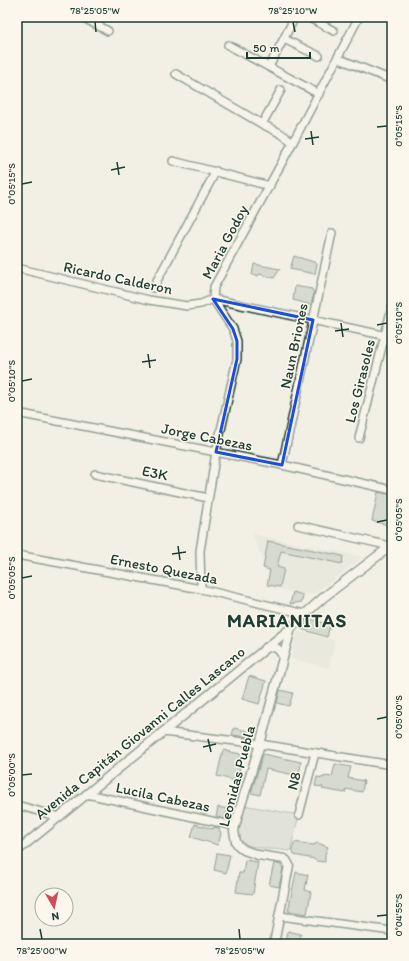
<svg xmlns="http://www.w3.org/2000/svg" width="409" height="961" viewBox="0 0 409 961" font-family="Itim,sans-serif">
	<rect width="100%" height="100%" fill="#f2f0e5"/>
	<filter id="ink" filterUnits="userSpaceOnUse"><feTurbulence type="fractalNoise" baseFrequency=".025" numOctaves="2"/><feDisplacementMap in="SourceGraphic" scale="8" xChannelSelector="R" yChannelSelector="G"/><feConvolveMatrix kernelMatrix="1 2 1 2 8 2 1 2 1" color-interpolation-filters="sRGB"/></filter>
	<g filter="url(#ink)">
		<g fill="#e0e1d6">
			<polygon points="252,534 363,557 313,595 275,589"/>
			<polygon points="297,631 335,640 329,668 291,659"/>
		</g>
		<path fill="#cfd2c8" stroke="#77887e" d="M 243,805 L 299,815 L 290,851 C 283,850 275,849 268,849 C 257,847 235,846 237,830 C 237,822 241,813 243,805 Z"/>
		<g fill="#b7beb3" stroke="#1f3d34">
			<polygon points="294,256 314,262 317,264 315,274 290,269"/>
			<polygon points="254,264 280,269 274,278 259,274 258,276 252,275"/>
			<polygon points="295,286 312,289 314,294 311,305 293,300"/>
			<polygon points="378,492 392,495 392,526 372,521"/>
			<polygon points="268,541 343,556 342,564 281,551 277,567 284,569 280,587 267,585 270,570 263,568"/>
			<polygon points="293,592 303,595 302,602 290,604"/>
			<polygon points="310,619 330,625 327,637 301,629"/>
			<polygon points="249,676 266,681 259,704 242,699"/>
			<polygon points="280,690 293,693 289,706 277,703"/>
			<polygon points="234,728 248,731 247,737 232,735"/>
			<polygon points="223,750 240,754 242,758 237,781 217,776"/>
			<polygon points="263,754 301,762 299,776 266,769 260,795 251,793"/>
			<polygon points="335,764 351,767 348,778 364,781 362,792 346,789 345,793 322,789 323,787 315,786 317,777 324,778 324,776 332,777"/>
			<polygon points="218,807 228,809 225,819 216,817"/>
			<polygon points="195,824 213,829 214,827 219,828 221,834 218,845 191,837"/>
			<polygon points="295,842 313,845 318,843 328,847 325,854 325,862 316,861 314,859 294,855 292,849"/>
			<polygon points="217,853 230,855 226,873 214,870"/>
			<polygon points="245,860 258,862 253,894 236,892 239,873 243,873"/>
			<polygon points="274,863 281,865 283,868 279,887 269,885"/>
			<polygon points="296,872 308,875 305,890 311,892 307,914 288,911"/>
			<polygon points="288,931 301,934 299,944 286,944"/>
		</g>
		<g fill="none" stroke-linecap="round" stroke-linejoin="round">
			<g stroke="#1f3d34" stroke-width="10">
				<g id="minor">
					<polyline points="82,17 108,31"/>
					<polyline points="308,17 334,31"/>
					<polyline points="284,39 319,56"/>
					<polyline points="228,45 319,94"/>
					<polyline points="337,58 392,80"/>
					<polyline points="269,67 295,17"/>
					<polyline points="176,74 262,124 280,133 293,142"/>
					<polyline points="262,124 281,90"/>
					<polyline points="173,161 270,186"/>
					<polyline points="17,268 149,300 187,306 201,304 213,299"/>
					<polyline points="153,288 216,171"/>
					<polyline points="213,299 392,337"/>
					<polyline points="17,413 282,465 392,490"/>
					<polyline points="359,438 392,307"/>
					<polyline points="282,465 332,233"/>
					<polyline points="95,474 208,498"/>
					<polyline points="298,525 390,546"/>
					<polyline points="17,555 201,589 305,614"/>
					<polyline points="201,589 200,551 216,452 237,359 237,341 233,329 213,299 214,287 293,142 359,17"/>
					<polyline points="163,732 260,744 392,765"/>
					<polyline points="87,794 235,826"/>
					<polyline points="17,805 59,817"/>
					<polyline points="299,815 315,753"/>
					<polyline points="280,916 392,931"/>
				</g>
			</g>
			<g stroke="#1f3d34" stroke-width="11">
				<g id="tertiary">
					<path d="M 266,648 C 275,645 280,649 283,657"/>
					<polyline points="17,851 291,628 305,614 324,597 392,545"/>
					<polyline points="274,944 289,865 286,860 284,859 258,855 244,850 238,845 236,842 234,831 235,826 241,805 260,744 291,628"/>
				</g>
			</g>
			<use href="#minor" stroke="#fbf7ec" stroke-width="7"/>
			<use href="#tertiary" stroke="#fbf7ec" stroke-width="8"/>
		</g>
	</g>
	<path d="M0 0H409V961H0ZM 213,299 L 313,320 L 282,465 L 216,452 L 237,359 L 237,341 L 233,329 Z" fill="#f2f0e5" fill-opacity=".55" fill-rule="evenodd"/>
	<path fill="none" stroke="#1d4ed8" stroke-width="3" stroke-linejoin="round" d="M 213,299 L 313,320 L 282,465 L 216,452 L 237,359 L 237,341 L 233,329 Z"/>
	<path fill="none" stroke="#1f3d34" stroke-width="1.5" d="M 95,22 L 96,32M 293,22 L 295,32M 377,127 L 387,126M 311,131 L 313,145M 305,139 L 319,137M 117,162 L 119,175M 111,170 L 125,167M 22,184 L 32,182M 341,323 L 343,337M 377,325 L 387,323M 335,331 L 349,329M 148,354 L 150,368M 142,362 L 156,360M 22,381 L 32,379M 377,522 L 387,520M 178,546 L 180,560M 172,554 L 186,552M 22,578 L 32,576M 377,719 L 387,717M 208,739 L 211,752M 203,747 L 216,744M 22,775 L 32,774M 377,916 L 387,915M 40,929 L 42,939M 239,929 L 240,939"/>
	<g text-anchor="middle" stroke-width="3" stroke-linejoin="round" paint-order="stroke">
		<g font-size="15" fill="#1f3d34" stroke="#fbf7ec">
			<text transform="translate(225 242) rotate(-62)" y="5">Maria Godoy</text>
			<text transform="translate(118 278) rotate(12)" y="5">Ricardo Calderon</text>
			<text transform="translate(294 346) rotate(-78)" y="5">Naun Briones</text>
			<text transform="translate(360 381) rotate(-76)" y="5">Los Girasoles</text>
			<text transform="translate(207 437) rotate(11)" y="5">Jorge Cabezas</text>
			<text transform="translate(155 473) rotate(12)" y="5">E3K</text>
			<text transform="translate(164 569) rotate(11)" y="5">Ernesto Quezada</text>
			<text transform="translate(140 733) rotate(-39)" y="5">Avenida Capitán Giovanni Calles Lascano</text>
			<text transform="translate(237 776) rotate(-75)" y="5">Leonidas Puebla</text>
			<text transform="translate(294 781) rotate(-76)" y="5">N8</text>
			<text transform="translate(163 797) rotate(12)" y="5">Lucila Cabezas</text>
		</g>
		<g font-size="19" font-weight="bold" letter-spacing="1" fill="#1f3d34" stroke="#fbf7ec">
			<text x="287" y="627">MARIANITAS</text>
		</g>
	</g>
	<rect width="409" height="961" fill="none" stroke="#fbf7ec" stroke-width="44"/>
	<g transform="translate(54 907) rotate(171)"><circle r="19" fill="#fbf7ec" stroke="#a3ada2"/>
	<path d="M0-3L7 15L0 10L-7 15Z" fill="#d1495b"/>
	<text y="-6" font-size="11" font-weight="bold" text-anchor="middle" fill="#1f3d34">N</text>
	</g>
	<path d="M247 52v6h63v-6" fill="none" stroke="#1f3d34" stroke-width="2"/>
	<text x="253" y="52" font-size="12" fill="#1f3d34" stroke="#fbf7ec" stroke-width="3" paint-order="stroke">50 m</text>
	<rect x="22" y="22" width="365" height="917" fill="none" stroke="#1f3d34" stroke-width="1.5"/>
	<g font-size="10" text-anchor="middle" fill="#1f3d34">
		<text x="95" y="14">78°25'05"W</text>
		<text x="293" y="14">78°25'10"W</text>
		<text transform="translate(398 126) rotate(-90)" y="4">0°05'15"S</text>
		<text transform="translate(11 184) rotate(-90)" y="4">0°05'15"S</text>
		<text transform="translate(398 323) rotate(-90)" y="4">0°05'10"S</text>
		<text transform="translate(11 381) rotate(-90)" y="4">0°05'10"S</text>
		<text transform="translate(398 520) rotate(-90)" y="4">0°05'05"S</text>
		<text transform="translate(11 578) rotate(-90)" y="4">0°05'05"S</text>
		<text transform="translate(398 717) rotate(-90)" y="4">0°05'00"S</text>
		<text transform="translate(11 775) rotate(-90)" y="4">0°05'00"S</text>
		<text transform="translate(398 915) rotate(-90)" y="4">0°04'55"S</text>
		<text x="42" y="954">78°25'00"W</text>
		<text x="240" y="954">78°25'05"W</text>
	</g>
</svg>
